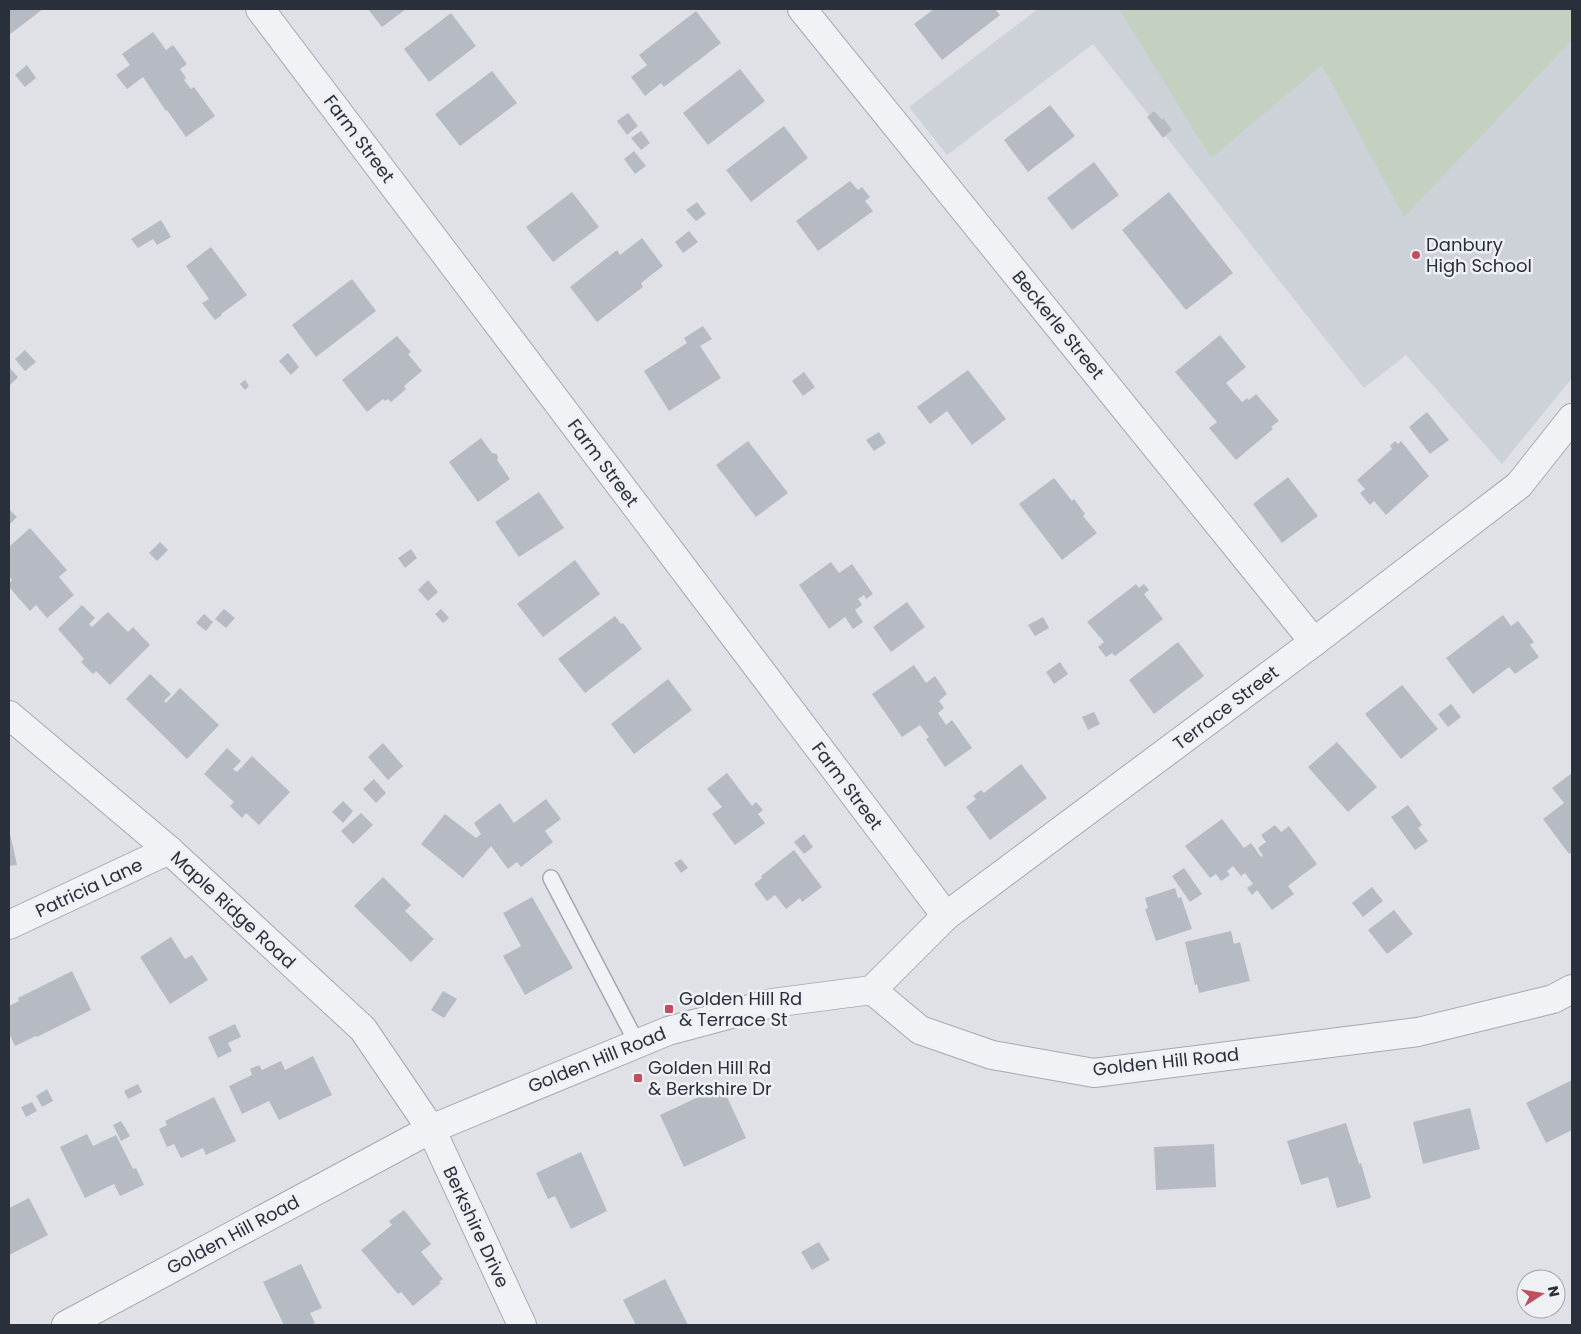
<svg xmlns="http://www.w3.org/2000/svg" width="1581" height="1334" viewBox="0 0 1581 1334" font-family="Poppins,sans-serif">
	<rect width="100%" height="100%" fill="#dfe1e7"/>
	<polygon fill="#cdd1d8" points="1038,9 1572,9 1572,378 1502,464 1406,355 1364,388 1093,44 947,155 909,107"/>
	<polygon fill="#c4d0c0" points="1119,9 1572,9 1572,40 1404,217 1322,65 1211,158"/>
	<g fill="#b6bbc3">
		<polygon points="9,9 43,9 9,35"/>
		<polygon points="368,9 406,9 382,27"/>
		<polygon points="934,9 995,9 1000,15 942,60 914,24"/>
		<polygon points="696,11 721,43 664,87 661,83 645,96 631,77 647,65 639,55"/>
		<polygon points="451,13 476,46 429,82 404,49"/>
		<polygon points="153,32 166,50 173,45 187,64 180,69 186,78 184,80 191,89 194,87 215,116 186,137 167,110 166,111 143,77 127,89 116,75 130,65 122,54"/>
		<polygon points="27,65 36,78 25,87 15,75"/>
		<polygon points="740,69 765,101 708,145 683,113"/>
		<polygon points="492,71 517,103 460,146 435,114"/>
		<polygon points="1050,105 1075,136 1028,172 1004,140"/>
		<polygon points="1154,111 1162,120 1163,118 1172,130 1163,138 1147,117"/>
		<polygon points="628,113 638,126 627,135 617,121"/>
		<polygon points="784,126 808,158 751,202 726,170"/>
		<polygon points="641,131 650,143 641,150 631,138"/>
		<polygon points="634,151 646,166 635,174 624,159"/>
		<polygon points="1094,162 1119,195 1072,230 1047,198"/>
		<polygon points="850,181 858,190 862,187 870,197 865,201 873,211 818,251 796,221"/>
		<polygon points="572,192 599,227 553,262 526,227"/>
		<polygon points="1169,192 1233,273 1186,310 1122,230"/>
		<polygon points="697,202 706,214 696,221 686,210"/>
		<polygon points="161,220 171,237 157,245 153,239 138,248 131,239"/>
		<polygon points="689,231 698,242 683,253 675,242"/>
		<polygon points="642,238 663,266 641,283 643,287 597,322 570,287 617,250 620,255"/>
		<polygon points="211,247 247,295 221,314 222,315 215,320 202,303 209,299 186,266"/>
		<polygon points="352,279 376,311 316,357 292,325"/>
		<polygon points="703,326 712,339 700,346 721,378 669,411 644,371 687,343 684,338"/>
		<polygon points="1220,335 1246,367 1226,383 1242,402 1247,398 1249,400 1256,394 1279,421 1271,427 1273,429 1236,460 1209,428 1217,422 1175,372"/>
		<polygon points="397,336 411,352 408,354 422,371 404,386 406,389 391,402 388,399 385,401 383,399 367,412 342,380"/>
		<polygon points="25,350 36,362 25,371 15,359"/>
		<polygon points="288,353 299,367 291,375 279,361"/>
		<polygon points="10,368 18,377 9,386 9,370"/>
		<polygon points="968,370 1006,419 972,445 947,411 930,424 917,407"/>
		<polygon points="804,372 815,387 803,396 792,381"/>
		<polygon points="245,380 249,386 245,390 240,384"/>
		<polygon points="1427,412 1449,440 1430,454 1409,427"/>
		<polygon points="879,432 886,443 874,451 866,440"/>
		<polygon points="481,438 492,453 497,454 498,458 497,460 510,479 478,502 449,462"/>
		<polygon points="748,441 788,493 756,517 716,465"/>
		<polygon points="1395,441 1398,444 1401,441 1429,476 1386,515 1374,501 1370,505 1360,493 1365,489 1357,480 1392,449 1390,446"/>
		<polygon points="1288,477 1318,516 1282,543 1253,504"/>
		<polygon points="1054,478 1072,501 1074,499 1085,514 1083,516 1097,533 1062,560 1019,504"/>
		<polygon points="539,492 564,528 519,557 495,522"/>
		<polygon points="9,509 17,517 9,525"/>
		<polygon points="30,528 67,570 59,577 74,595 47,618 36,605 30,611 9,587 9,583 12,580 9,576 9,547"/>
		<polygon points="160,542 168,550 157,561 149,553"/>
		<polygon points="411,549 417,558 405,568 398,558"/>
		<polygon points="575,560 600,594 543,637 517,604"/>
		<polygon points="831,562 839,573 852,564 873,594 866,599 864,595 858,599 862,605 855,610 863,622 853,629 845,617 829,629 799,585"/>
		<polygon points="428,580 438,592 428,601 418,590"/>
		<polygon points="1136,584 1139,588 1144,584 1149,590 1144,594 1163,619 1115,656 1112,653 1106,657 1098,647 1104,642 1087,622"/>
		<polygon points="907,602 925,627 891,652 873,627"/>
		<polygon points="82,605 95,618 89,624 92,627 108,612 128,632 133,627 150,645 110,685 96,671 93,674 81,662 84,659 58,629"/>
		<polygon points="224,609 235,618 226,628 215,619"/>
		<polygon points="441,609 449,618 443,623 435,614"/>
		<polygon points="204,614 213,622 206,631 196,623"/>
		<polygon points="1503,615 1511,626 1518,621 1534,642 1530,645 1539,657 1515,674 1509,667 1473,694 1446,658"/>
		<polygon points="615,616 621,624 623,623 642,649 585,693 558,659"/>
		<polygon points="1043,617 1049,628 1035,636 1028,625"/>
		<polygon points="1178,642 1204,676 1154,714 1129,680"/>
		<polygon points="1060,662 1068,674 1054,684 1046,672"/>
		<polygon points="914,665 926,683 935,676 947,694 939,701 944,708 938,713 946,725 952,720 972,748 945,767 926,739 929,737 920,725 902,737 872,694"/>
		<polygon points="150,674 171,694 164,701 166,703 180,688 219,725 187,759 126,699"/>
		<polygon points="668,679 692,710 634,754 611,724"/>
		<polygon points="1402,685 1438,729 1401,759 1365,714"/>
		<polygon points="1451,704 1461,717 1448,727 1438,714"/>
		<polygon points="1094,712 1100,724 1088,730 1082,717"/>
		<polygon points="1337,742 1377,787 1348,812 1308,767"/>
		<polygon points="383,743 403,766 388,780 368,757"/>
		<polygon points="227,748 241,761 233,769 237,772 252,756 290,792 259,825 246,813 242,818 230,806 234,802 204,774"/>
		<polygon points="1021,764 1047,798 990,840 966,807 976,799 973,796 981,790 984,793"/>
		<polygon points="727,773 752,806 756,802 763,810 758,814 765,823 735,845 712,814 722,807 707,789"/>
		<polygon points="1572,773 1572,852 1569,854 1543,819 1564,803 1552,788"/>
		<polygon points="374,779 386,793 376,803 363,789"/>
		<polygon points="546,799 561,819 545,831 553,842 521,867 517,862 508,869 491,846 463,878 421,844 445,814 476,838 481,834 474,823 500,803 514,823"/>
		<polygon points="343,801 353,811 343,823 332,812"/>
		<polygon points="1408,805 1422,825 1418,828 1428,841 1415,850 1391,817"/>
		<polygon points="361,813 373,825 353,844 341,831"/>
		<polygon points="1222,819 1244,848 1251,843 1261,857 1263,856 1258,848 1266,842 1261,835 1275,825 1281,832 1289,826 1317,864 1288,886 1294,894 1272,910 1257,890 1252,895 1247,888 1253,884 1245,873 1241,876 1233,866 1227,871 1230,875 1221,881 1216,874 1210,878 1185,846"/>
		<polygon points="9,829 17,865 9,866"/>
		<polygon points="804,834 813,847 804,854 794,842"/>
		<polygon points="794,850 822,887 802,902 800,898 786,909 775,895 767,901 754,884 762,878 761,876"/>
		<polygon points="681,859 688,868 681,873 674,863"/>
		<polygon points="1184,868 1202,894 1190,902 1172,876"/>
		<polygon points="383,877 411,905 405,911 434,939 411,962 354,906"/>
		<polygon points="1372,887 1383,901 1363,917 1352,903"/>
		<polygon points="1175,888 1178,898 1181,897 1192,929 1156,941 1145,909 1148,908 1145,898"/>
		<polygon points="532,897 573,968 525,995 503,956 521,946 503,913"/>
		<polygon points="1394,910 1413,934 1387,954 1368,930"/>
		<polygon points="1231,931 1234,944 1240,942 1250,981 1199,993 1197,984 1195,985 1185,942"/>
		<polygon points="171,937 185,959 192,955 208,980 170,1004 140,957"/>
		<polygon points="72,971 91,1010 37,1037 36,1036 15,1046 9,1033 9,1006 19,1001 18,998"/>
		<polygon points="443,991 457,999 444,1018 431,1010"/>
		<polygon points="235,1024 241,1037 228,1043 232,1051 218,1058 208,1037"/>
		<polygon points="313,1056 332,1095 279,1120 269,1101 242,1114 229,1086 252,1075 250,1069 259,1065 262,1070 281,1061 285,1070"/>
		<polygon points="1572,1080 1572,1130 1546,1143 1526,1103"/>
		<polygon points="138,1084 142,1092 128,1099 124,1091"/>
		<polygon points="722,1086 746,1138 684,1167 660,1115"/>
		<polygon points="47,1089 53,1101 42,1107 36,1096"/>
		<polygon points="214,1097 236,1141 206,1155 203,1148 181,1158 174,1144 167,1147 159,1129 167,1125 165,1121"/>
		<polygon points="32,1102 37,1111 26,1117 21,1107"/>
		<polygon points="1470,1108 1480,1149 1423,1164 1413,1122"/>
		<polygon points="121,1121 130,1136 121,1141 113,1125"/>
		<polygon points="1346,1123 1359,1164 1361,1163 1371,1198 1337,1208 1328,1177 1301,1185 1287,1141"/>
		<polygon points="87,1134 93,1146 116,1135 133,1169 136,1168 144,1185 120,1196 114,1184 85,1198 60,1147"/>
		<polygon points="1214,1144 1216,1187 1156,1190 1154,1147"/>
		<polygon points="581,1152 607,1211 571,1229 555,1196 548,1199 536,1173"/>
		<polygon points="29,1198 48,1235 9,1255 9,1208"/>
		<polygon points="404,1210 431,1244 421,1252 443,1279 439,1282 441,1283 413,1306 401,1292 398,1294 361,1250 392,1225 389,1221"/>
		<polygon points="819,1242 830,1260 812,1270 801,1252"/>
		<polygon points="301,1264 322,1308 310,1313 315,1323 310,1325 284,1325 263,1282"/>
		<polygon points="665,1279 688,1325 636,1325 623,1300"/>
	</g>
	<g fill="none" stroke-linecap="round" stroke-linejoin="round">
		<g stroke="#a5a8b0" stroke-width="18">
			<polyline id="service" points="551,878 637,1043"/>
		</g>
		<g stroke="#a5a8b0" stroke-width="30">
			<g id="minor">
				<polyline points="260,9 946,916"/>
				<polyline points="802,9 1314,642"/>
				<polyline points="9,715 169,850 363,1029 431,1129 522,1325"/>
				<polyline points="9,925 169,850"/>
				<polyline points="872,990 946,916 1314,642 1519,485 1572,418"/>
			</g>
		</g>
		<g stroke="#a5a8b0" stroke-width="30">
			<polyline id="tertiary" points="66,1325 431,1129 668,1031 772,1003 872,990 920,1030 992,1055 1094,1073 1418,1032 1553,999 1572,989"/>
		</g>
		<use href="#service" stroke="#f1f2f5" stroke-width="15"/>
		<use href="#minor" stroke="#f1f2f5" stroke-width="28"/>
		<use href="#tertiary" stroke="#f1f2f5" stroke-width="28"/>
	</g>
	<g fill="#c14e5d" stroke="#eef0f4" stroke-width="2">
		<circle cx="1416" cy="255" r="5"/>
		<rect x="664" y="1004" width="10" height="10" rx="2.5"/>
		<rect x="633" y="1073" width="10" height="10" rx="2.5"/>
	</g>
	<g text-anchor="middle" stroke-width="5" stroke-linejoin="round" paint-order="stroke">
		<g font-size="18" fill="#29303c" stroke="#eef0f4">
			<text transform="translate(359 139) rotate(53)" y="6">Farm Street</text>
			<text transform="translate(1058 325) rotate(51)" y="6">Beckerle Street</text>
			<text transform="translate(603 463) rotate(53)" y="6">Farm Street</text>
			<text transform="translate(1226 708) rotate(-37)" y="6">Terrace Street</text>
			<text transform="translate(847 786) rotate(53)" y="6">Farm Street</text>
			<text transform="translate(89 888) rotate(-25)" y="6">Patricia Lane</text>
			<text transform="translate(233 910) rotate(43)" y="6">Maple Ridge Road</text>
			<text transform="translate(597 1060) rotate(-22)" y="6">Golden Hill Road</text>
			<text transform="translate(1166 1062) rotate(-6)" y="6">Golden Hill Road</text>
			<text transform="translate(476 1227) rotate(65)" y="6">Berkshire Drive</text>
			<text transform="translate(233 1235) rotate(-28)" y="6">Golden Hill Road</text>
		</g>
		<g font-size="18" fill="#29303c" stroke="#eef0f4" text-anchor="start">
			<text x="1426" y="251">Danbury<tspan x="1426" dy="21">High School</tspan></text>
			<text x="679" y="1005">Golden Hill Rd<tspan x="679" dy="21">&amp; Terrace St</tspan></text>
			<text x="648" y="1074">Golden Hill Rd<tspan x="648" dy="21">&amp; Berkshire Dr</tspan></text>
		</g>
	</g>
	<rect width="1581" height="1334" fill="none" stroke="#29303c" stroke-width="20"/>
	<g transform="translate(1541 1294) rotate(78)"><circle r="24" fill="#eef0f4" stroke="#9fa3aa"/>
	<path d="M0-4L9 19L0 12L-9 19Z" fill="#c14e5d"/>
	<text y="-8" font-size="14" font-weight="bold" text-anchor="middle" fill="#29303c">N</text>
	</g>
</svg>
